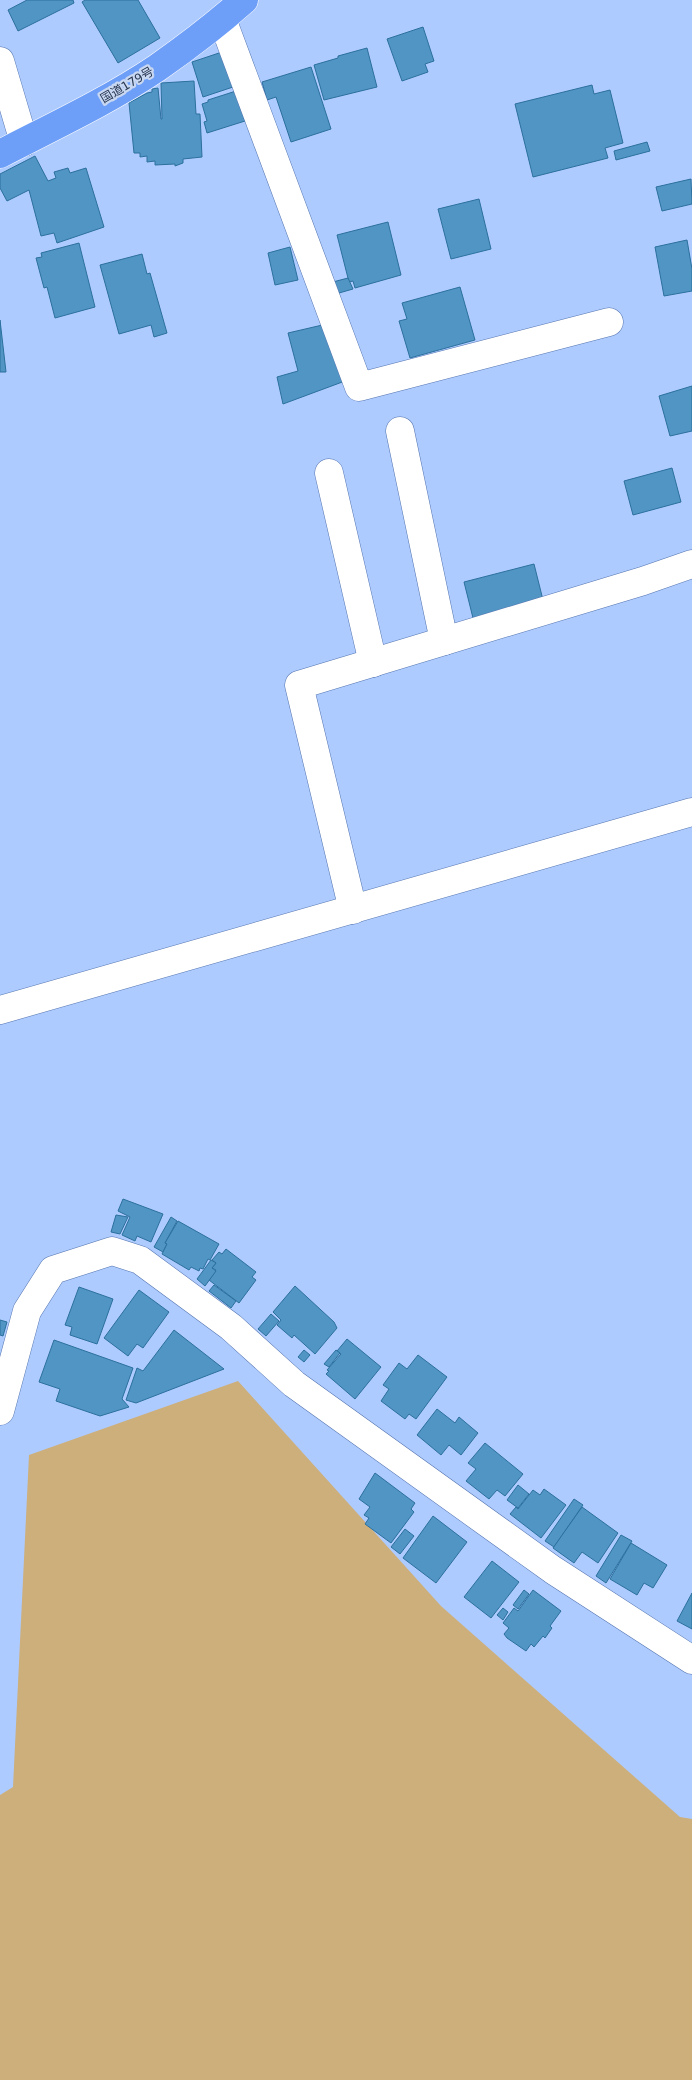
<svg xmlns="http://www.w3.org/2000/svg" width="692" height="2080" viewBox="0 0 692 2080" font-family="'DejaVu Sans','Noto Sans JP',sans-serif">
	<rect width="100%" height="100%" fill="#aecbff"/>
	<polygon fill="#cdaf7b" points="238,1381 441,1606 680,1817 692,1819 692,2080 0,2080 0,1795 13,1787 29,1455"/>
	<g fill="#5195c4" stroke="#2b709e">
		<polygon points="27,0 73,0 74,3 18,31 8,10"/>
		<polygon points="85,0 138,0 160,38 118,63 82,2"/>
		<polygon points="423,27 434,61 425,64 428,72 402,81 387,39"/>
		<polygon points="367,48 377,87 324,100 314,65 338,58 338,56"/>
		<polygon points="222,52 233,87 203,97 192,62"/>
		<polygon points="311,67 331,129 291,142 276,97 267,100 262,82"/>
		<polygon points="194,81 196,114 200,114 202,157 183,159 183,163 175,166 175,164 155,165 155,161 147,162 147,156 140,157 140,153 134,153 129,103 147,93 152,92 152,89 158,88 161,119 162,119 161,83"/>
		<polygon points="592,85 594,94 610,90 623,143 605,148 608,158 533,177 515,104"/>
		<polygon points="236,91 245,121 207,133 204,122 207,121 202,104 208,102 208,100"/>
		<polygon points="647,142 650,151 616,160 614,151"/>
		<polygon points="35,156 48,181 56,178 54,172 68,168 70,173 86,168 104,227 57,243 54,233 41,236 29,190 7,201 0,188 0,174"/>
		<polygon points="691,179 692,204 662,211 656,187"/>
		<polygon points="479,199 491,249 451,259 438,209"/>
		<polygon points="388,222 401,275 355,288 353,281 349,282 337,235"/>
		<polygon points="687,240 692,269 692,291 664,296 655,247"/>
		<polygon points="79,243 95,307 55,318 47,287 44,288 36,258 42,257 41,253"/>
		<polygon points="290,247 298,280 275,285 268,253"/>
		<polygon points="142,254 147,274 150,273 167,333 154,337 151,325 119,334 100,265"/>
		<polygon points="348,278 353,289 332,295 329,283"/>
		<polygon points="460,287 475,340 410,358 399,321 407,319 402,303"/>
		<polygon points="0,320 6,372 0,372"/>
		<polygon points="331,323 345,381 283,404 277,377 298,371 288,333"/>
		<polygon points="692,386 692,431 670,436 659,396"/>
		<polygon points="672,468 681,502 633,515 624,481"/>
		<polygon points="534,564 543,600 473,618 464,582"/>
		<polygon points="123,1199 163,1214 151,1242 137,1236 135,1241 122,1235 130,1217 118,1211"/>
		<polygon points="116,1215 128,1217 120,1234 111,1232"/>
		<polygon points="171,1217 177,1221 165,1243 167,1244 163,1252 154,1247"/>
		<polygon points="178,1221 219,1244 210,1260 208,1259 203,1269 200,1268 199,1271 191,1267 189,1270 162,1254 167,1244 165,1243"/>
		<polygon points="226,1249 256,1272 252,1277 256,1280 239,1303 209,1280 216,1270 212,1268 216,1263 212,1260 219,1252 222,1254"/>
		<polygon points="211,1260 216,1263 212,1268 216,1271 205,1286 197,1279"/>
		<polygon points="214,1285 236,1301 231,1308 209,1291"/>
		<polygon points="295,1286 334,1322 337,1328 315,1354 294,1335 292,1338 277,1325 281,1320 273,1312"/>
		<polygon points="79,1287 113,1299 97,1344 70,1335 72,1327 65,1325"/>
		<polygon points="139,1290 169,1312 143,1348 137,1344 128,1356 104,1338"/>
		<polygon points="271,1314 279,1321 266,1336 258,1329"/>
		<polygon points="0,1320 7,1322 3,1336 0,1335"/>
		<polygon points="174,1330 224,1369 136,1403 126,1400 137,1368 143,1371"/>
		<polygon points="347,1339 381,1367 355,1399 326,1374 329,1371 327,1370 341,1354 337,1351"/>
		<polygon points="54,1340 133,1368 122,1399 129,1407 100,1416 56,1401 60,1389 39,1382"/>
		<polygon points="304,1350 310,1355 304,1362 298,1357"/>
		<polygon points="336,1350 340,1353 329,1367 324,1364"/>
		<polygon points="418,1355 447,1377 416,1419 409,1414 405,1419 381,1401 389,1389 383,1385 399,1363 407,1369"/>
		<polygon points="437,1409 455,1423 459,1417 478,1433 461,1455 449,1445 441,1455 417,1435"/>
		<polygon points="485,1443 523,1474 505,1496 497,1490 489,1499 466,1481 476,1469 468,1463"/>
		<polygon points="375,1473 415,1503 411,1509 414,1512 391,1543 365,1524 369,1518 364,1515 370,1507 359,1499"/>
		<polygon points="518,1485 529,1494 518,1508 507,1500"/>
		<polygon points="544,1489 566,1505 541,1538 510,1514 516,1507 518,1509 533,1490 540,1495"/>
		<polygon points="574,1499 583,1505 554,1547 545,1541"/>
		<polygon points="582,1507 618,1533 598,1563 582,1552 574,1563 553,1548"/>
		<polygon points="433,1516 467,1542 436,1583 403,1558"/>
		<polygon points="405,1529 414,1536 400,1554 391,1547"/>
		<polygon points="621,1535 632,1541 606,1583 596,1576"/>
		<polygon points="631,1543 667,1565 653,1588 644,1583 637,1595 610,1579"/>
		<polygon points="492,1561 519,1582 491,1618 464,1597"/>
		<polygon points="524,1590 529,1594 518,1609 513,1605"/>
		<polygon points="533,1590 561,1611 550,1626 552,1628 545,1638 543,1636 534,1647 531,1644 526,1651 507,1638 504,1634 509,1628 503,1623 514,1608 518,1611"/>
		<polygon points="692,1593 692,1629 677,1621"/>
		<polygon points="503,1608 508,1612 503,1620 497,1615"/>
	</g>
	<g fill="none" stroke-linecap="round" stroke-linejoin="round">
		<g stroke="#5475b0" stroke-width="29">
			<g id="minor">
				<polyline points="222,19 359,387 609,322"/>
				<polyline points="0,61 24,142"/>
				<polyline points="400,431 444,641"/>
				<polyline points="329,473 373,663"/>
				<polyline points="353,910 299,685 643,581 692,564"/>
				<polyline points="0,1010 692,812"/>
				<polyline points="0,1411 27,1311 53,1270 112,1251 140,1260 231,1327 294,1384 553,1570 692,1660"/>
			</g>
		</g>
		<g stroke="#fff" stroke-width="29">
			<path id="highway" d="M 0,154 C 52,127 108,101 157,68 C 187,47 217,24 244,0"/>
		</g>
		<use href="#minor" stroke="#fff" stroke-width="28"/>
		<use href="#highway" stroke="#6e9ff8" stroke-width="28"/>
	</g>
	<g text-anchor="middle" stroke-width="4.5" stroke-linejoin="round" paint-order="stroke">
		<g font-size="12" fill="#283650" stroke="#c9d8f2">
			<text transform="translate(127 85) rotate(-30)" y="4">国道179号</text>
		</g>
	</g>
</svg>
